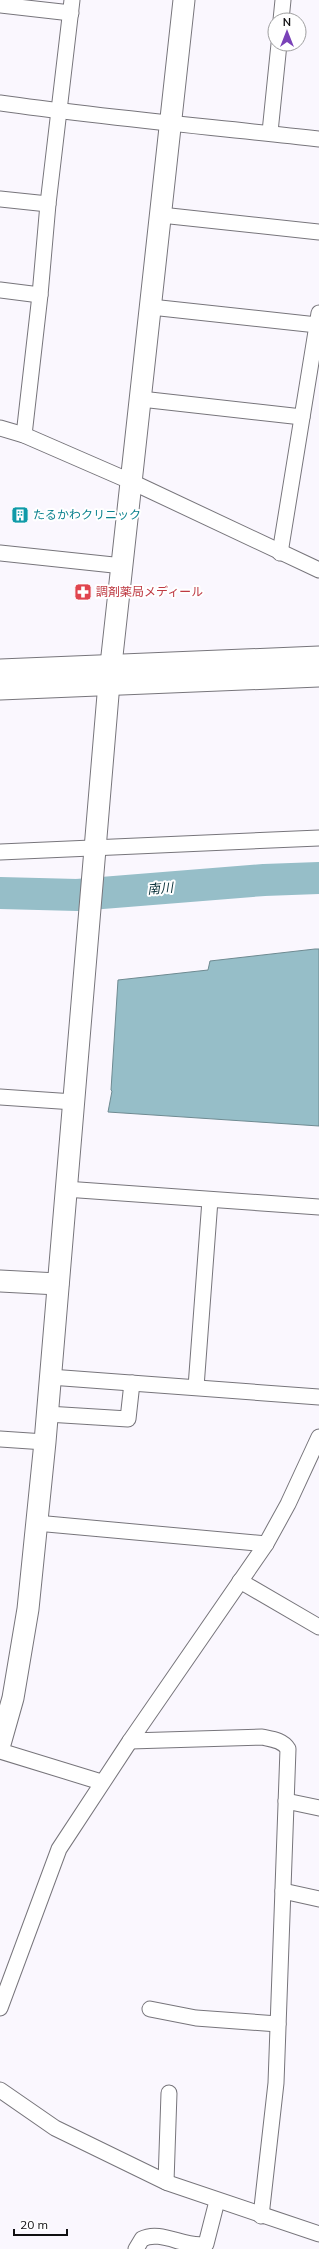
<svg xmlns="http://www.w3.org/2000/svg" width="319" height="2249" viewBox="0 0 319 2249" font-family="Mulish,'Noto Sans JP',sans-serif">
	<rect width="100%" height="100%" fill="#faf7fe"/>
	<polygon fill="#96bec8" stroke="#6e8a91" points="315,949 319,949 319,1126 108,1112 112,1091 111,1090 118,980 208,970 210,961"/>
	<g fill="none" stroke-linecap="round" stroke-linejoin="round">
		<polyline stroke="#96bec8" stroke-width="32" points="0,893 77,895 264,880 319,878"/>
		<g stroke="#77757b" stroke-width="17">
			<g id="street">
				<polyline points="0,5 71,13"/>
				<polyline points="281,20 283,0"/>
				<path d="M 0,103 C 106,118 213,127 319,139"/>
				<polyline points="270,132 279,44"/>
				<polyline points="0,199 48,204"/>
				<polyline points="161,215 319,232"/>
				<polyline points="0,290 40,295"/>
				<polyline points="151,307 317,325"/>
				<polyline points="141,399 302,417"/>
				<polyline points="0,428 24,435 132,482 319,570"/>
				<polyline points="24,435 40,295 48,204 72,0"/>
				<polyline points="0,553 123,566"/>
				<polyline points="280,553 319,313"/>
				<polyline points="0,852 319,838"/>
				<polyline points="0,1097 74,1102"/>
				<polyline points="65,1189 319,1207"/>
				<polyline points="50,1377 319,1397"/>
				<polyline points="196,1387 210,1200"/>
				<polyline points="47,1414 128,1419 132,1383"/>
				<polyline points="0,1439 45,1442"/>
				<polyline points="36,1523 266,1544"/>
				<polyline points="240,1581 319,1627"/>
				<path d="M 130,1741 L 262,1737 C 271,1739 283,1740 288,1749 L 276,2083 L 261,2216"/>
				<polyline points="0,1751 101,1782"/>
				<polyline points="286,1801 319,1808"/>
				<polyline points="283,1891 319,1899"/>
				<polyline points="0,2008 59,1849 130,1741 266,1544 288,1504 319,1437"/>
				<polyline points="150,2009 196,2018 278,2024"/>
				<polyline points="0,2090 55,2128 168,2183 319,2234"/>
				<polyline points="166,2182 169,2093"/>
				<path d="M 136,2249 L 142,2239 C 161,2229 186,2249 206,2244 L 217,2201"/>
			</g>
		</g>
		<g stroke="#77757b" stroke-width="23">
			<g id="secondary">
				<polyline points="0,670 319,657"/>
				<polyline points="0,689 319,676"/>
				<polyline points="0,1281 58,1284"/>
				<polyline points="0,1744 13,1698 28,1609 45,1442 109,683 184,0"/>
			</g>
		</g>
		<use href="#street" stroke="#fff" stroke-width="15"/>
		<use href="#secondary" stroke="#fff" stroke-width="21"/>
	</g>
	<defs>
		<g id="building-square" transform="scale(0.9)"><rect x="-9" y="-9" width="18" height="18" rx="4" fill="#0f9aa8" stroke="#fff"/><path d="M-4-6H4V6H1V3H-1V6H-4ZM-2.5-4.3h1.7v1.8h-1.7ZM.8-4.3h1.7v1.8H.8ZM-2.5-1h1.7V.8h-1.7ZM.8-1h1.7V.8H.8Z" fill="#fff"/></g>
		<g id="pharmacy-square" transform="scale(0.9)"><rect x="-9" y="-9" width="18" height="18" rx="4" fill="#e0444e" stroke="#fff"/><path d="M-2-6h4v4h4v4h-4v4h-4v-4h-4v-4h4Z" fill="#fff"/></g>
	</defs>
	<g fill-rule="evenodd">
		<use href="#building-square" x="20" y="515"/>
		<use href="#pharmacy-square" x="83" y="592"/>
	</g>
	<g text-anchor="middle" stroke-width="4" stroke-linejoin="round" paint-order="stroke">
		<g font-size="12" fill="#0d838f" stroke="#fff" text-anchor="start">
			<text x="33" y="519">たるかわクリニック</text>
		</g>
		<g font-size="12" fill="#be3a42" stroke="#fff" text-anchor="start">
			<text x="96" y="596">調剤薬局メディール</text>
		</g>
		<g font-size="13" font-style="italic" fill="#0a313a" stroke="#fff">
			<text transform="translate(160 888) rotate(-5)" y="5">南川</text>
		</g>
	</g>
	<g transform="translate(287 32)"><circle r="19" fill="#ffffff" stroke="#9f9fa0"/>
	<path d="M0-3L7 15L0 10L-7 15Z" fill="#7a42b8"/>
	<text y="-6" font-size="11" font-weight="bold" text-anchor="middle" fill="#100f11">N</text>
	</g>
	<path d="M14 2229v6h53v-6" fill="none" stroke="#100f11" stroke-width="2"/>
	<text x="20" y="2229" font-size="12" fill="#100f11" stroke="#ffffff" stroke-width="3" paint-order="stroke">20 m</text>
</svg>
